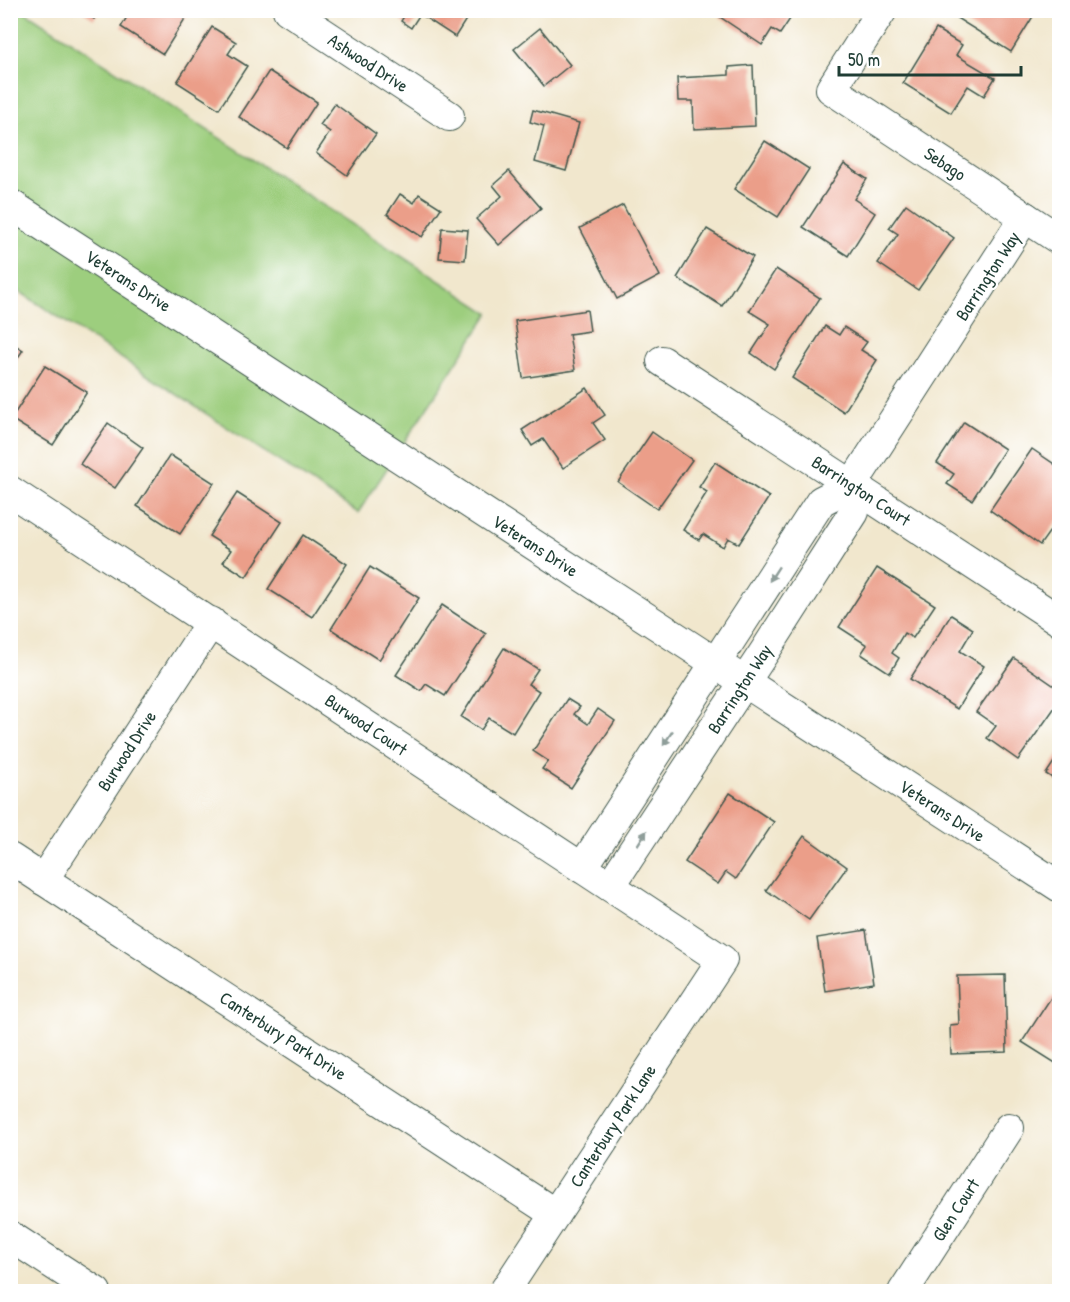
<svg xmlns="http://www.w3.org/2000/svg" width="1070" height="1302" viewBox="0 0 1070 1302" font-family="'Patrick Hand',sans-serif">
	<rect width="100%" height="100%" fill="#fff"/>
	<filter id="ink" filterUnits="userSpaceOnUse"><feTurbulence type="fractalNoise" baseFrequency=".0167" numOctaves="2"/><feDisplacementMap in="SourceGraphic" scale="12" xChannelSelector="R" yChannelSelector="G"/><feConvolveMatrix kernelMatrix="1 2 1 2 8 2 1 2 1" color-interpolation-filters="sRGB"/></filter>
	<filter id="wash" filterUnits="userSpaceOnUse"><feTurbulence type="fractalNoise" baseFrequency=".008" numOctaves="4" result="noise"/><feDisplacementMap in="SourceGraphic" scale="24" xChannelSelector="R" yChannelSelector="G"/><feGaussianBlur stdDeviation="1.35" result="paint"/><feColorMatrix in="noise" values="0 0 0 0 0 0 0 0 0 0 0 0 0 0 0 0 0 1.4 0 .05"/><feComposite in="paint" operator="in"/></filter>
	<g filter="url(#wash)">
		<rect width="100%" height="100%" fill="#f1e7cd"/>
		<polygon fill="#9dce7e" stroke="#5e8659" stroke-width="1.5" points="10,11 24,11 489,313 358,513 11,286"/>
		<g id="blocks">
			<g fill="#eb9e89">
				<polygon points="80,10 99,10 94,19"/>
				<polygon points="131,10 183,10 188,14 163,54 121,27"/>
				<polygon points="408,10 472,10 455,37 420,14 411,28 401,21"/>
				<polygon points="724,10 796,10 780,34 772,29 762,45 720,17"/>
				<polygon points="948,10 1037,10 1011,52 947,12"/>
				<polygon points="212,27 236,42 228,54 247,66 219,109 177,82"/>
				<polygon points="540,28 570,65 544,86 514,49"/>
				<polygon points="936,29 962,45 956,55 995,78 984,96 968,86 951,113 903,83"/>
				<polygon points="753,65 755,126 694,129 693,101 678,101 677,78 729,75 729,67"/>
				<polygon points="269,71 317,102 287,148 239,117"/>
				<polygon points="335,104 376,134 347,175 316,153 330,132 320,125"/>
				<polygon points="533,110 579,123 566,171 535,162 544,126 530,122"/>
				<polygon points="765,141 809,169 778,217 734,189"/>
				<polygon points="844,164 867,179 854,199 875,213 848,256 803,227"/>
				<polygon points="509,171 541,208 499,245 476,219 502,196 493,185"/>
				<polygon points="400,194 414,203 419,194 441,208 422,237 387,214"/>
				<polygon points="906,204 954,238 918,290 878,263 898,234 889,228"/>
				<polygon points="623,205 660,276 617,299 580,228"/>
				<polygon points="442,228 468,230 465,260 439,258"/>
				<polygon points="707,229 753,257 722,306 677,278"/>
				<polygon points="776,269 820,298 774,369 751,353 770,324 749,311"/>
				<polygon points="587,310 590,331 569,334 575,370 523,378 515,321"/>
				<polygon points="825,326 839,335 844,327 867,342 861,350 877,360 844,412 792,378"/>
				<polygon points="10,342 23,350 10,369"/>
				<polygon points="45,366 87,392 53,445 11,419"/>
				<polygon points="587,388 605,415 593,423 605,440 563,468 543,439 532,446 522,430"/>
				<polygon points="964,422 1005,449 972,500 947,484 954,474 937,463"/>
				<polygon points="108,423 143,448 115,488 80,464"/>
				<polygon points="652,432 692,460 657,509 618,482"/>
				<polygon points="1032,449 1060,468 1060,517 1040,545 990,510"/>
				<polygon points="170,455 214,483 180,534 137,506"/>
				<polygon points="715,462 769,497 739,544 728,538 723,547 703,534 699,540 683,530 707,492 699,487"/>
				<polygon points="237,493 282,522 246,577 223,562 231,550 209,536"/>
				<polygon points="303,535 347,564 312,617 268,589"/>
				<polygon points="370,567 419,598 379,660 331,629"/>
				<polygon points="877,568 935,605 913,638 904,633 892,653 899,658 890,673 861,654 867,645 839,627"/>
				<polygon points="442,605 486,634 445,696 426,684 421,691 396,675"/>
				<polygon points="951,615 973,629 960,651 984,666 957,709 910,679"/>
				<polygon points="504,648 538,669 528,684 539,691 513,733 489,718 481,730 461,717"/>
				<polygon points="1014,658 1060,690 1060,700 1018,760 987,738 996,726 976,712"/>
				<polygon points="567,699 580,707 574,714 588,724 598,709 615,721 571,788 542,769 548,761 533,751"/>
				<polygon points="1060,753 1060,783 1046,774"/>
				<polygon points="730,793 774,822 736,879 726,872 718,884 685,862"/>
				<polygon points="804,836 847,867 809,920 766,890"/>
				<polygon points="866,930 874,983 825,991 817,938"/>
				<polygon points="1005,975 1007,1052 951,1054 950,1025 959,1024 957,976"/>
				<polygon points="1052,996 1060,1001 1060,1066 1022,1042"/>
			</g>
		</g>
	</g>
	<g filter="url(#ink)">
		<use href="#blocks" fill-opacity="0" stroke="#3e564b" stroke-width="1.5"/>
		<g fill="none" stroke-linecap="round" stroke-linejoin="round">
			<g stroke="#3e564b" stroke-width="32">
				<g id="minor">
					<polyline points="288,10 449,116"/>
					<polyline points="882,10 831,89 1060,240"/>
					<polyline points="10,204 1060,887"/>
					<polyline points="662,361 1060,621"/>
					<polyline points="10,491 722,960 504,1292"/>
					<polyline points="10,858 555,1214"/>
					<polyline points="582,868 821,501 852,485 1025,217"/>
					<polyline points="43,880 211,622"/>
					<polyline points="610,886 765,651 854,512 852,485"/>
					<polyline points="10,1236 96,1292"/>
					<polyline points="903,1292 1009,1128"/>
				</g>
			</g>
			<use href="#minor" stroke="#fff" stroke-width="30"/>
		</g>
		<defs><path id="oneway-solid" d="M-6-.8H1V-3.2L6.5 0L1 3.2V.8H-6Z" transform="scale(1.5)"/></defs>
		<g fill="#8f9e9a">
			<use href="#oneway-solid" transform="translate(774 574) rotate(123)"/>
			<use href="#oneway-solid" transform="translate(668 738) rotate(123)"/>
			<use href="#oneway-solid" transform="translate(642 838) rotate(-57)"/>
		</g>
	</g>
	<g text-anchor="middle" stroke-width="4.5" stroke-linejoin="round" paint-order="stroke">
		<g font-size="18" fill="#1f3d34" stroke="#fff">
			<text transform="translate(368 63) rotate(33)" y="6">Ashwood Drive</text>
			<text transform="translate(945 164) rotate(33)" y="6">Sebago</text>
			<text transform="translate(988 276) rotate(-57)" y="6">Barrington Way</text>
			<text transform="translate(128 281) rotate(33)" y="6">Veterans Drive</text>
			<text transform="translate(861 491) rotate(33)" y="6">Barrington Court</text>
			<text transform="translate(535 546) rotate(33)" y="6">Veterans Drive</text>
			<text transform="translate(740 689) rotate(-57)" y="6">Barrington Way</text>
			<text transform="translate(366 725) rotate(34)" y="6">Burwood Court</text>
			<text transform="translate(127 751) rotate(-57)" y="6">Burwood Drive</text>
			<text transform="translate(942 811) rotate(33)" y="6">Veterans Drive</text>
			<text transform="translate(283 1036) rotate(33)" y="6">Canterbury Park Drive</text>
			<text transform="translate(613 1126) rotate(-57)" y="6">Canterbury Park Lane</text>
			<text transform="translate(956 1210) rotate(-57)" y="6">Glen Court</text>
		</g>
	</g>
	<rect width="1070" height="1302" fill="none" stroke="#fff" stroke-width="36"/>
	<path d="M839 66v9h182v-9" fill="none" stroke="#1f3d34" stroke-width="3"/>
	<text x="848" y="66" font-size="18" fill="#1f3d34" stroke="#ffffff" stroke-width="4.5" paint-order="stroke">50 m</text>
</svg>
